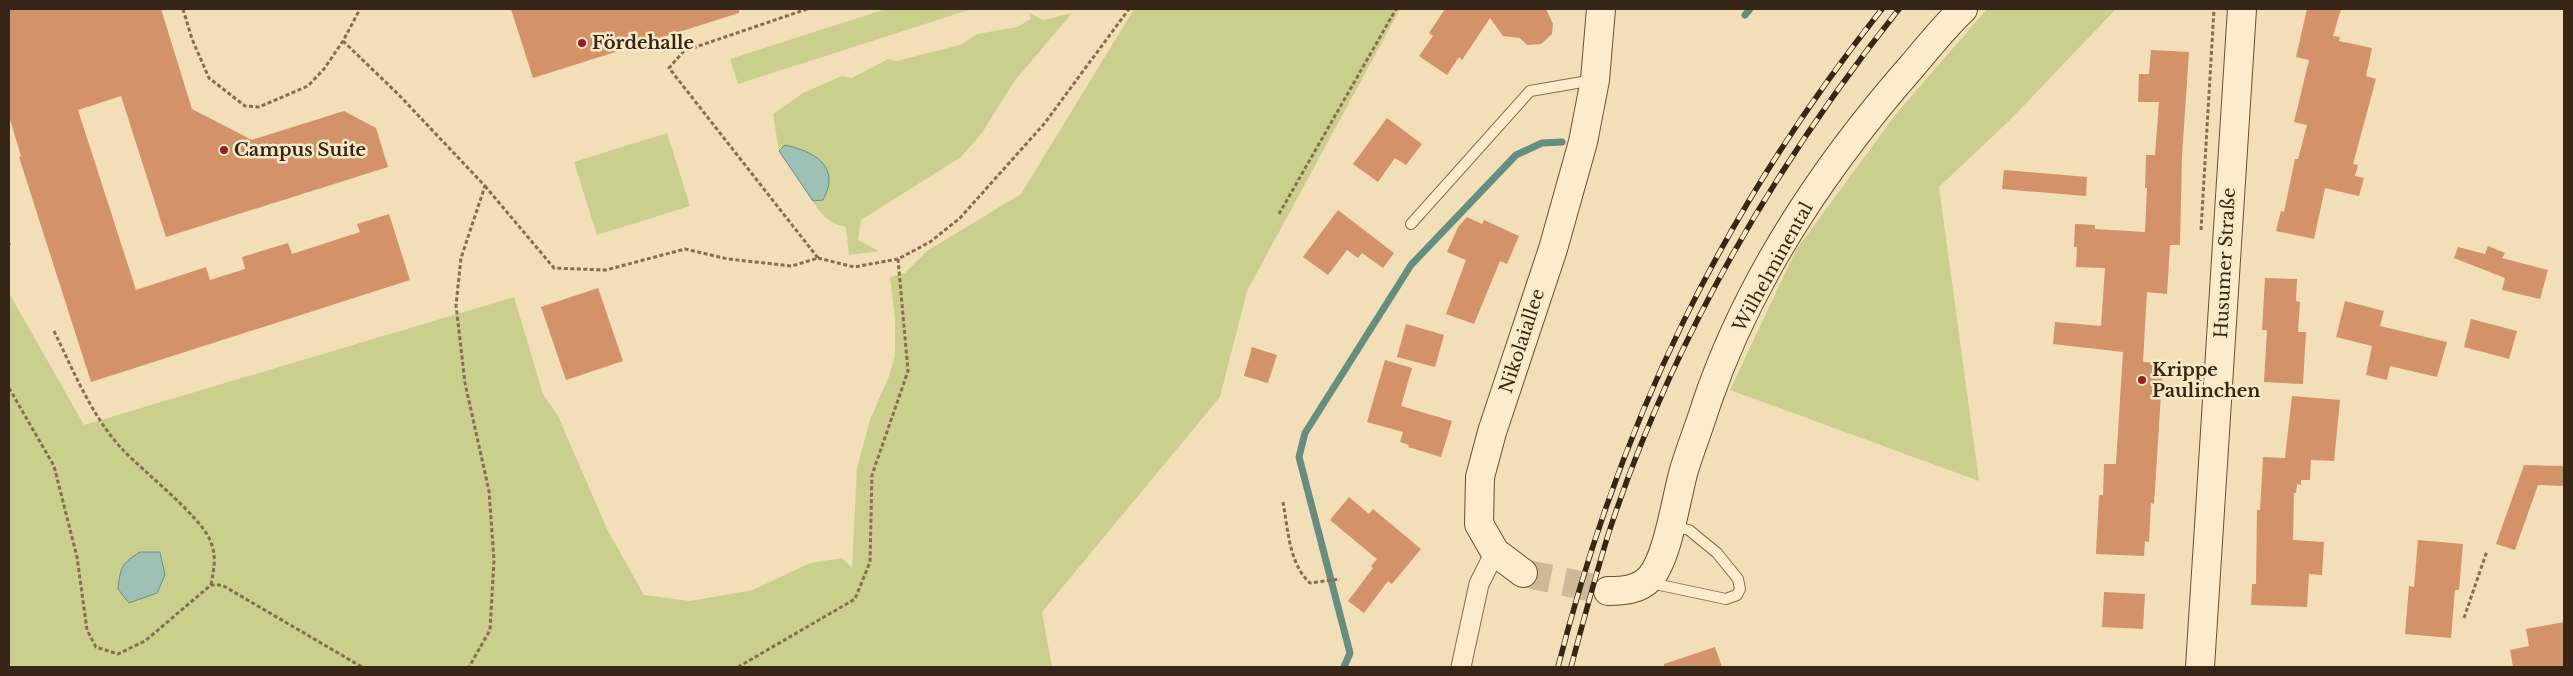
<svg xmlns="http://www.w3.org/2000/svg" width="2573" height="676" viewBox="0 0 2573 676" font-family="'Libre Baskerville',serif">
	<rect width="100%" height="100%" fill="#f2deb7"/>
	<g fill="#cad08b">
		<polygon points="886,9 972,9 738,84 730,59"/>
		<polygon points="1134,9 1400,9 1247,291 1220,397 1042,612 1052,667 9,667 9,293 84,425 514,297 543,394 558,416 607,529 644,595 690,601 753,590 810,563 842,558 852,568 857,468 870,420 889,376 895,356 895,318 890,277 905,273 927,251 1021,194"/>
		<polygon points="1987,9 2115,10 2012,118 1939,187 1979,481 1730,390 1796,250 1896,114"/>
		<path d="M 1029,13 L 1043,20 L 1072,13 L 1013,83 L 982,133 L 961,157 L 861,220 L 858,240 L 879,251 L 849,255 L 846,227 C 829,223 822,216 813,201 L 819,202 L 781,147 L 779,151 L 773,114 L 803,93 L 842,76 L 852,78 L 888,59 L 897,61 L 960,45 L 977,34 L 1017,27 L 1031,19 Z"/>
		<polygon points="667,133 690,206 597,235 574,162"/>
	</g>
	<g fill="#9dc1b5" stroke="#658e83">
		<path d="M 785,145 C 813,151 842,166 823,200 L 813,201 L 779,151 Z"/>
		<path d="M 140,552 L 160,552 L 165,575 L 157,593 L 129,603 L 118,589 C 120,568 122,563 140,552 Z"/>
	</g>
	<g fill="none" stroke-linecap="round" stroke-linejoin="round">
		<g stroke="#658e83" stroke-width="7">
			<polyline points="1745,15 1750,9"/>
			<polyline points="1344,667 1350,653 1299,457 1305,433 1411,265 1516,155 1542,143 1562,142"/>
		</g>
	</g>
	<g fill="#d49269">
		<polygon points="9,9 161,9 192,109 252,140 344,111 376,128 388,167 166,237 121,96 78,110 136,290 206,267 210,280 245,269 242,257 288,243 292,254 360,232 357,224 389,214 410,280 91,382 19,157 21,156 9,116"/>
		<polygon points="511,9 739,9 739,13 533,78"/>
		<polygon points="1445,9 1546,9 1553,24 1552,34 1541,44 1527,45 1520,38 1503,36 1490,18 1462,60 1459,57 1447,75 1419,56 1433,36 1429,33"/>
		<polygon points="2307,9 2341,9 2333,36 2340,37 2339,41 2372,48 2366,76 2376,79 2353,164 2358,165 2355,176 2364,178 2359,196 2325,188 2314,239 2276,231 2281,211 2284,212 2295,159 2298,159 2307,125 2294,122 2309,60 2296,57"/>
		<polygon points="2151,50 2189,52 2182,156 2180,245 2170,245 2167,294 2147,292 2143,362 2163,363 2154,504 2151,503 2149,542 2145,541 2144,556 2096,554 2099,495 2103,495 2104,464 2116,464 2123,352 2053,344 2055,322 2101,326 2105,268 2076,267 2077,247 2074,247 2075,224 2095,225 2095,229 2145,232 2147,188 2145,188 2146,155 2155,155 2159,102 2138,102 2139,74 2149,74"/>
		<polygon points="1387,118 1422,144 1406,165 1395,158 1378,182 1353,164"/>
		<polygon points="2004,170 2087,177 2086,196 2002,189"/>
		<polygon points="1338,210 1394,253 1383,268 1362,253 1358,258 1347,250 1328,275 1303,257"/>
		<polygon points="1467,217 1482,224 1484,220 1519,236 1507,264 1500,261 1474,324 1446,314 1466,260 1447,252 1458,227"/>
		<polygon points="2488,246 2505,253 2502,258 2548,270 2540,299 2502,290 2505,278 2454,258 2458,247 2485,254"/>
		<polygon points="2265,278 2297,279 2296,301 2300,302 2298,332 2306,332 2303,384 2264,382 2267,330 2262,330"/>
		<polygon points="598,288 623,361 566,380 541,307"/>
		<polygon points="2345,301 2384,311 2380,326 2447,342 2437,377 2390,366 2387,380 2366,375 2372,346 2336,337"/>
		<polygon points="2471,319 2517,331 2509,359 2464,347"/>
		<polygon points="1406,324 1444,335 1435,367 1397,357"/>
		<polygon points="1252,347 1277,355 1268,383 1244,376"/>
		<polygon points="1385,360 1412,368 1401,406 1452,421 1441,457 1408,447 1409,445 1400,442 1403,432 1367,422"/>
		<polygon points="2292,396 2340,400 2334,461 2311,460 2310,480 2301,480 2301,485 2297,484 2296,493 2294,493 2293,540 2324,542 2322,575 2309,574 2307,607 2251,605 2252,584 2256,584 2257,510 2260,510 2263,457 2285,458"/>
		<polygon points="2524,465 2564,466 2564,486 2538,485 2515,550 2496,544"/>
		<polygon points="1349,497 1369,514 1373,509 1421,549 1392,584 1388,581 1364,613 1348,601 1373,568 1371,566 1377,559 1330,520"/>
		<polygon points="2418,540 2463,544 2459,590 2455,590 2451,638 2405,634 2409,586 2414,587"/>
		<polygon points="2104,592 2145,594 2143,629 2102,627"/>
		<polygon points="2564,622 2564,667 2513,667 2510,650 2529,646 2526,629"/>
		<polygon points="1715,647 1722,667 1664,667 1664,664"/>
	</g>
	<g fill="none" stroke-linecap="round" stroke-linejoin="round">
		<polyline stroke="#ccb997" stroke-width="28" stroke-dasharray="28 14" stroke-linecap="butt" points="1523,573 1608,591"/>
		<g stroke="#886d52" stroke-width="12">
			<g id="lane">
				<polyline points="1411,224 1530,91 1594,80"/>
				<polyline points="1651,578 1660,585 1726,599 1737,595 1740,589 1738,579 1717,553 1689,530 1672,526"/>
			</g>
		</g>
		<g stroke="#886d52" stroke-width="21">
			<polyline id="street" points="1461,667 1479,584 1495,552"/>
		</g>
		<g stroke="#6a4e35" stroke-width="30">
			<g id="secondary">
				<polyline points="1523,573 1495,552 1479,524 1480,477 1492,432 1553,249 1583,142 1595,80 1601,9"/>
				<path d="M 1608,591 C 1623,591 1639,590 1650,578 C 1668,558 1676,498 1684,470 C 1691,447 1700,425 1707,402 C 1750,277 1826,164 1913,65 C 1929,46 1945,26 1963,9"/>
				<polyline points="2200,667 2242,9"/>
			</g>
		</g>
		<g stroke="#886d52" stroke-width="3" stroke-dasharray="4 2.5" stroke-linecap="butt">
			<polyline points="183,9 192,39 209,78 245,106 259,107 308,86 324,69 343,41 360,9"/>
			<polyline points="343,41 398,94 485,186 461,258 456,305 465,383 489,491 494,560 490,630 469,667"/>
			<polyline points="485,186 554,268 606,270 685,249 728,259 792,266 818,258 669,68 684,51 807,9"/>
			<polyline points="1279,214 1396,9"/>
			<polyline points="2201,230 2214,9"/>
			<polyline points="9,244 10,243"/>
			<polyline points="818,258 854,267 898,259 930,242 960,218 1044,124 1129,9"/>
			<path d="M 54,331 C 74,372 92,417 123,450 C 144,472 200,516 210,540 C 217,556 214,568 211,585"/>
			<polyline points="9,388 54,466 77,557 87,630 96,647 118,654 145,641 211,585 222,585 362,667"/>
			<path d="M 1283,502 C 1288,529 1289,564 1310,583 L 1340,579"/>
			<polyline points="2464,618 2487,551"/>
			<polyline points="738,667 855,599 870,562 872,475 908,371 898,259"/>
		</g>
		<use href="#lane" stroke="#fceccb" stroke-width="10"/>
		<use href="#street" stroke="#fceccb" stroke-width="19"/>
		<use href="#secondary" stroke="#fceccb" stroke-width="28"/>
		<g stroke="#362618" stroke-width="5.5">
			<g id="rail">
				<path d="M 1558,667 C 1621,420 1723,209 1882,9"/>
				<path d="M 1571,667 C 1583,622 1595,577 1609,532 C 1672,341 1774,166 1899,9"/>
			</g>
		</g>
		<use href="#rail" stroke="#f8e9c7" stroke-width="4" stroke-dasharray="11" stroke-linecap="butt"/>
	</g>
	<g fill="#9d1c21" stroke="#f8e9c7" stroke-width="2">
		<circle cx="582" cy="43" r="5"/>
		<circle cx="224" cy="150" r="5"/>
		<circle cx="2142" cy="380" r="5"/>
	</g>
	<g text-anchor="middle" stroke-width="5" stroke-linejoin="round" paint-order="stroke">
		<g font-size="18" font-weight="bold" fill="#362618" stroke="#f8e9c7" text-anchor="start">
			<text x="592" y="49">Fördehalle</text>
			<text x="234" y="156">Campus Suite</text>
			<text x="2152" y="376">Krippe<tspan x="2152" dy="21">Paulinchen</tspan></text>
		</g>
		<g font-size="18" fill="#362618" stroke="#f8e9c7">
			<text transform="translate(2225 263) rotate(-87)" y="6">Husumer Straße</text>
			<text transform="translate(1773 267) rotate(-61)" y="6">Wilhelminental</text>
			<text transform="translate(1522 341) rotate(-72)" y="6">Nikolaiallee</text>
		</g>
	</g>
	<rect width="2573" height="676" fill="none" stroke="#362618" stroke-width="20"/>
</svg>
